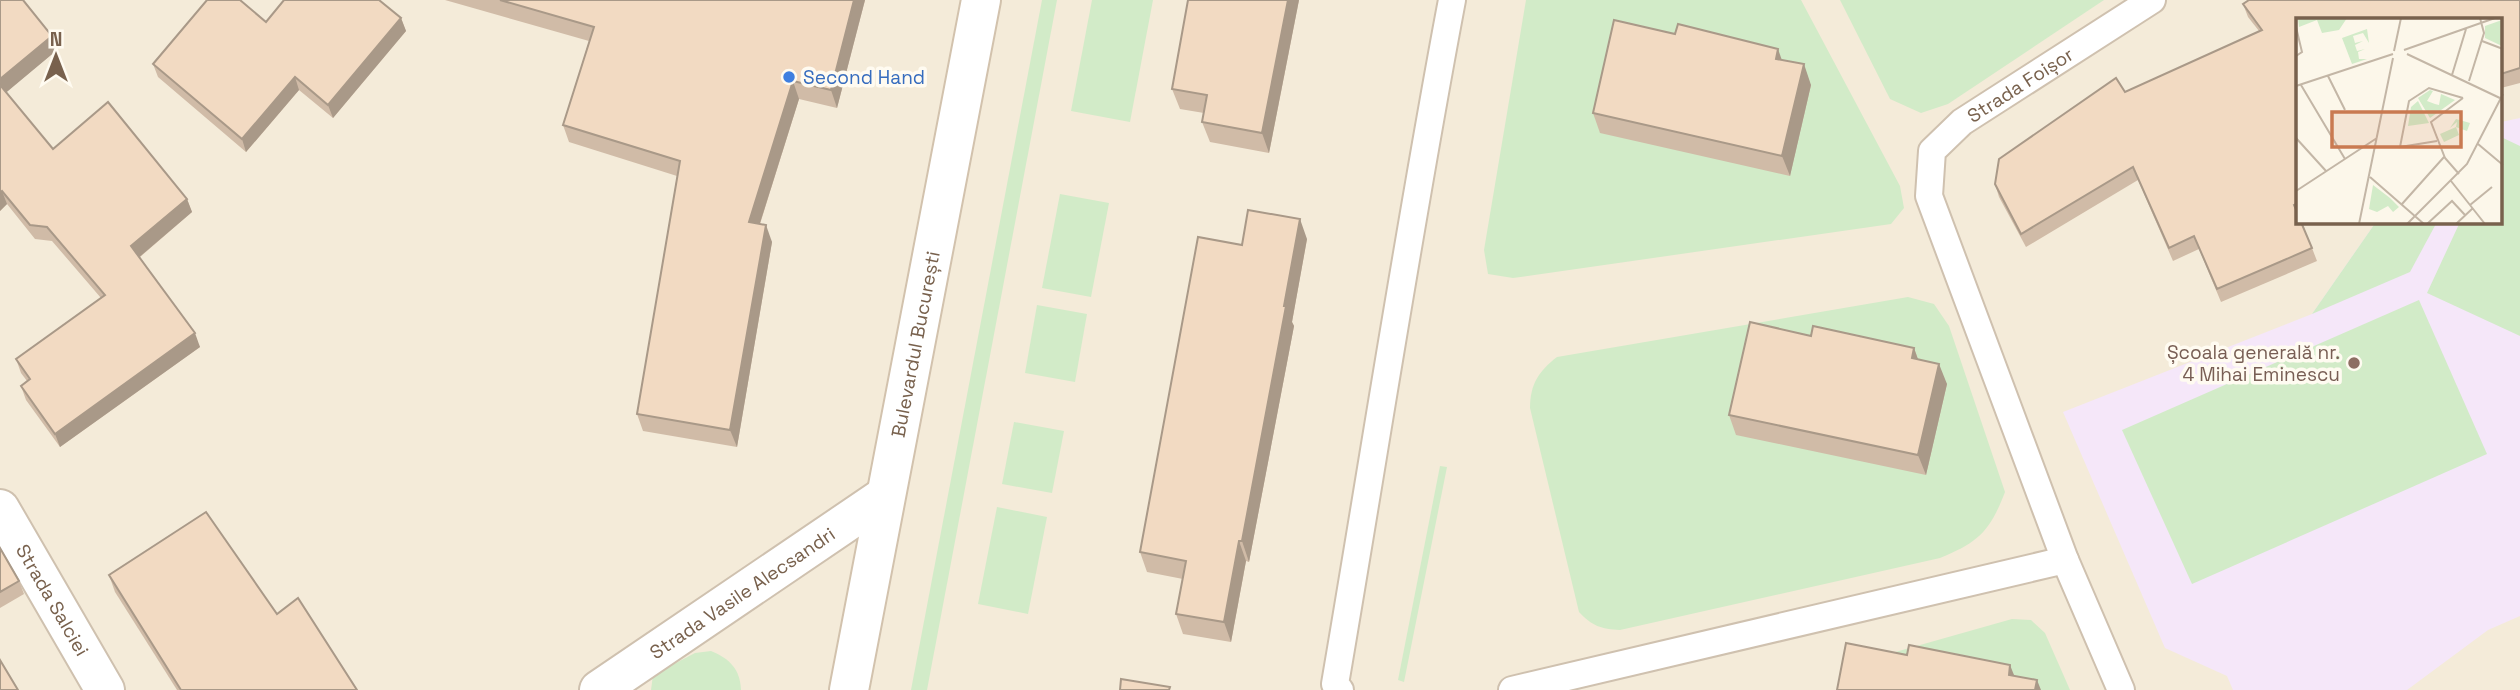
<svg xmlns="http://www.w3.org/2000/svg" width="2520" height="690" viewBox="0 0 2520 690" font-family="'Space Grotesk',sans-serif">
	<rect width="100%" height="100%" fill="#fcf7ea"/>
	<path fill="#f4ebd9" fill-rule="evenodd" d="M 0,0 L 2520,0 L 2520,690 L 0,690 ZM 2298,19 L 2501,19 L 2501,222 L 2298,222 Z"/>
	<polygon fill="#f5e7f9" points="2520,118 2520,616 2488,630 2407,690 2233,690 2227,676 2165,648 2063,412 2312,314 2376,222 2501,222 2501,122"/>
	<g fill="#d2ebc8">
		<polygon points="1042,0 1057,0 927,690 911,690"/>
		<polygon points="1092,0 1153,0 1130,122 1071,111"/>
		<polygon points="1526,0 1801,0 1900,186 1904,208 1891,224 1513,278 1488,274 1484,250"/>
		<polygon points="1840,0 2104,0 1948,104 1921,113 1890,99"/>
		<polygon points="2501,137 2520,146 2520,336 2427,293 2460,222 2501,222"/>
		<polygon points="1060,194 1109,203 1091,297 1042,288"/>
		<polygon points="2376,222 2437,222 2410,272 2312,314"/>
		<path d="M 1908,297 L 1934,304 L 1949,326 L 2005,492 C 1990,531 1979,542 1940,558 L 1620,630 C 1601,629 1592,626 1579,612 L 1530,408 C 1530,384 1539,371 1557,357 Z"/>
		<polygon points="2419,300 2487,454 2192,584 2122,430"/>
		<polygon points="1037,305 1087,314 1075,382 1025,373"/>
		<polygon points="1014,422 1064,431 1052,493 1002,484"/>
		<polygon points="1440,466 1447,467 1404,682 1398,680"/>
		<polygon points="997,507 1047,517 1028,614 978,604"/>
		<polygon points="2012,619 2031,620 2045,633 2070,690 2017,690 1853,664"/>
		<path d="M 711,651 C 730,659 740,669 741,690 L 651,690 L 653,675 L 695,653 Z"/>
	</g>
	<g fill="none" stroke-linecap="round" stroke-linejoin="round">
		<g stroke="#cfc1af" stroke-width="30">
			<g id="lane">
				<path d="M 1340,690 L 1335,684 C 1374,456 1409,227 1452,0"/>
				<polyline points="1512,690 2065,560"/>
				<path id="s1" d="M 2121,690 L 2065,560 L 1929,196 L 1932,151 L 1962,122 L 2152,0"/>
			</g>
		</g>
		<g stroke="#cfc1af" stroke-width="42">
			<g id="street">
				<path id="s2" d="M 0,509 L 105,690"/>
				<path id="s3" d="M 599,690 L 885,496"/>
			</g>
		</g>
		<g stroke="#d2c2ad" stroke-width="42">
			<g id="secondary">
				<path id="s4" d="M 849,690 L 981,0"/>
			</g>
		</g>
		<use href="#lane" stroke="#fff" stroke-width="26"/>
		<use href="#street" stroke="#fff" stroke-width="38"/>
		<use href="#secondary" stroke="#fff" stroke-width="38"/>
	</g>
	<g fill="#d0bba7">
		<polygon points="0,0 57,50 6,92 53,149 187,199 192,212 140,257 200,347 60,447 26,400 21,386 27,381 21,373 16,359 101,298 52,241 35,239 7,204 0,211"/>
		<polygon points="445,0 865,0 837,108 799,99 760,224 772,242 737,447 643,431 637,414 677,176 569,142 563,125 589,41"/>
		<polygon points="1299,0 1269,153 1210,142 1202,122 1204,113 1180,109 1172,89"/>
		<polygon points="2520,0 2520,83 2501,88 2501,19 2298,19 2298,222 2312,248 2317,261 2221,302 2199,249 2173,261 2138,180 2026,247 1999,197 1995,184 2125,92 2259,31 2248,17 2243,4"/>
		<polygon points="401,18 406,31 333,118 299,90 246,152 158,77 153,64 266,22"/>
		<polygon points="1782,60 1811,85 1790,176 1600,133 1593,113"/>
		<polygon points="1307,239 1292,322 1294,326 1249,562 1246,561 1231,642 1183,634 1176,614 1183,579 1147,572 1140,552 1242,245"/>
		<polygon points="1811,336 1914,348 1918,359 1947,384 1926,475 1736,435 1729,415"/>
		<polygon points="0,548 19,581 24,594 0,608"/>
		<polygon points="109,575 277,614 357,690 177,690 115,592"/>
	</g>
	<g fill="#a99988">
		<polygon points="854,0 865,0 837,108 831,90"/>
		<polygon points="1288,0 1299,0 1269,153 1262,133"/>
		<polygon points="401,18 406,31 333,118 328,105"/>
		<polygon points="52,36 57,50 2,96 0,89 0,79"/>
		<polygon points="1778,49 1785,69 1776,59"/>
		<polygon points="1804,64 1811,85 1790,176 1782,156"/>
		<polygon points="295,77 299,90 246,152 242,139"/>
		<polygon points="793,81 799,99 755,239 749,222"/>
		<polygon points="2,191 7,204 0,211 0,193"/>
		<polygon points="187,199 192,212 137,259 131,246"/>
		<polygon points="1300,219 1307,239 1292,322 1294,326 1249,562 1242,541"/>
		<polygon points="766,225 772,242 737,447 730,430"/>
		<polygon points="195,333 200,347 60,447 55,434"/>
		<polygon points="1914,348 1921,368 1912,358"/>
		<polygon points="1939,364 1947,384 1926,475 1918,455"/>
		<polygon points="1239,541 1246,561 1231,642 1224,622"/>
		<polygon points="2010,665 2018,685 2009,675"/>
		<polygon points="2037,680 2041,690 2035,690"/>
	</g>
	<g fill="#f2dac2" stroke="#a99988" stroke-width="2">
		<polygon points="0,0 23,0 52,36 0,79"/>
		<polygon points="207,0 240,0 266,22 284,0 379,0 401,18 328,105 295,77 242,139 153,64"/>
		<polygon points="500,0 854,0 831,90 793,81 749,222 766,225 730,430 637,414 680,161 563,125 594,27"/>
		<polygon points="1188,0 1288,0 1262,133 1202,122 1207,95 1172,89"/>
		<polygon points="2249,0 2520,0 2520,68 2501,74 2501,19 2298,19 2298,203 2294,205 2298,214 2298,222 2301,222 2312,248 2217,289 2194,236 2169,248 2133,167 2021,234 1995,184 1999,159 2116,78 2125,92 2262,30 2243,4"/>
		<polygon points="1614,20 1675,34 1678,24 1778,49 1776,59 1804,64 1782,156 1593,113"/>
		<polygon points="0,85 53,149 108,102 187,199 131,246 195,333 55,434 21,386 30,379 16,359 105,295 47,227 30,225 2,191 0,193"/>
		<polygon points="1248,210 1300,219 1284,306 1286,306 1242,541 1239,541 1224,622 1176,614 1186,561 1140,552 1198,237 1242,245"/>
		<polygon points="1750,322 1811,336 1813,326 1914,348 1912,358 1939,364 1918,455 1729,415"/>
		<polygon points="206,512 277,614 298,598 357,690 181,690 109,575"/>
		<polygon points="0,548 19,581 0,592"/>
		<polygon points="1846,643 1907,655 1909,645 2010,665 2009,675 2037,680 2035,690 1837,690"/>
		<polygon points="0,660 18,690 0,690"/>
		<polygon points="1121,679 1170,687 1169,690 1120,690"/>
	</g>
	<circle fill="#3f7fe0" stroke="#fffbf1" stroke-width="2.5" cx="789" cy="77" r="7"/>
	<circle fill="#8d6e63" stroke="#fffbf1" stroke-width="2.5" cx="2354" cy="363" r="7"/>
	<g text-anchor="middle" stroke-width="7" stroke-linejoin="round" paint-order="stroke">
		<g font-size="19" fill="#366cbe" stroke="#fffbf1" text-anchor="start">
			<text x="803" y="84">Second Hand</text>
		</g>
		<g font-size="19" fill="#78614d" stroke="#fffbf1">
			<text dy="7" stroke="none"><textPath href="#s1" startOffset="686">Strada Foișor</textPath></text>
			<text dy="7" stroke="none"><textPath href="#s4" startOffset="352">Bulevardul București</textPath></text>
			<text dy="7" stroke="none"><textPath href="#s3" startOffset="173">Strada Vasile Alecsandri</textPath></text>
			<text dy="7" stroke="none"><textPath href="#s2" startOffset="105">Strada Salciei</textPath></text>
		</g>
		<g font-size="19" fill="#785e54" stroke="#fffbf1" text-anchor="end">
			<text x="2340" y="359">Școala generală nr.<tspan x="2340" dy="22">4 Mihai Eminescu</tspan></text>
		</g>
	</g>
	<g transform="translate(2296 18)">
		<rect width="206" height="206" fill="#fcf7ea"/>
		<path d="M 2,0 L 51,0 L 43,12 L 26,15 L 21,2 L 3,9 ZM 206,2 L 207,27 L 206,28 L 189,20 L 189,8 ZM 71,11 L 73,25 L 67,15 L 57,18 L 59,25 L 67,23 L 59,27 L 61,33 L 69,31 L 62,34 L 63,41 L 71,41 L 56,46 L 46,20 ZM 134,72 L 137,73 L 131,83 L 139,86 L 143,87 L 145,76 L 159,82 L 134,100 L 122,80 ZM 122,83 L 133,105 L 112,108 L 115,89 ZM 160,101 L 174,105 L 171,113 L 160,109 L 163,117 L 148,124 L 144,116 L 160,109 L 161,104 L 154,110 ZM 77,167 L 94,180 L 103,189 L 97,194 L 92,188 L 81,194 L 73,191 Z" fill="#d2ebc8"/>
		<path fill="none" stroke="#c3b6a6" stroke-width="2" d="M 0,9 L 6,34 L 0,38M 186,23 L 207,31M 108,32 L 199,0M 98,33 L 105,0M 111,36 L 206,81M 156,57 L 170,11M 32,58 L 49,92M 173,63 L 188,15 L 184,0M 5,67 L 49,141M 0,68 L 97,36M 0,120 L 30,153M 141,123 L 104,129 L 113,83 L 133,70 L 167,80M 182,126 L 207,147M 163,156 L 149,140 L 135,104 L 167,80M 74,159 L 128,206M 155,163 L 189,206M 0,173 L 81,120M 106,186 L 148,139M 174,187 L 196,169M 63,206 L 97,40M 111,206 L 171,146 L 207,76M 131,206 L 156,183 L 169,197M 160,206 L 177,190"/>
		<path fill="#c97a51" fill-opacity="0.15" stroke="#c97a51" stroke-width="3.5" d="M 36,94 L 165,94 L 165,129 L 36,129 Z"/>
		<rect width="206" height="206" fill="none" stroke="#78614d" stroke-width="3.5"/>
	</g>
	<g transform="translate(56 56)" stroke="#fffbf1" stroke-width="5" paint-order="stroke">
	<path d="M0-5L12 26L0 18L-12 26Z" fill="#78614d"/>
	<text y="-10" font-size="19" font-weight="bold" text-anchor="middle" fill="#78614d">N</text>
	</g>
</svg>
